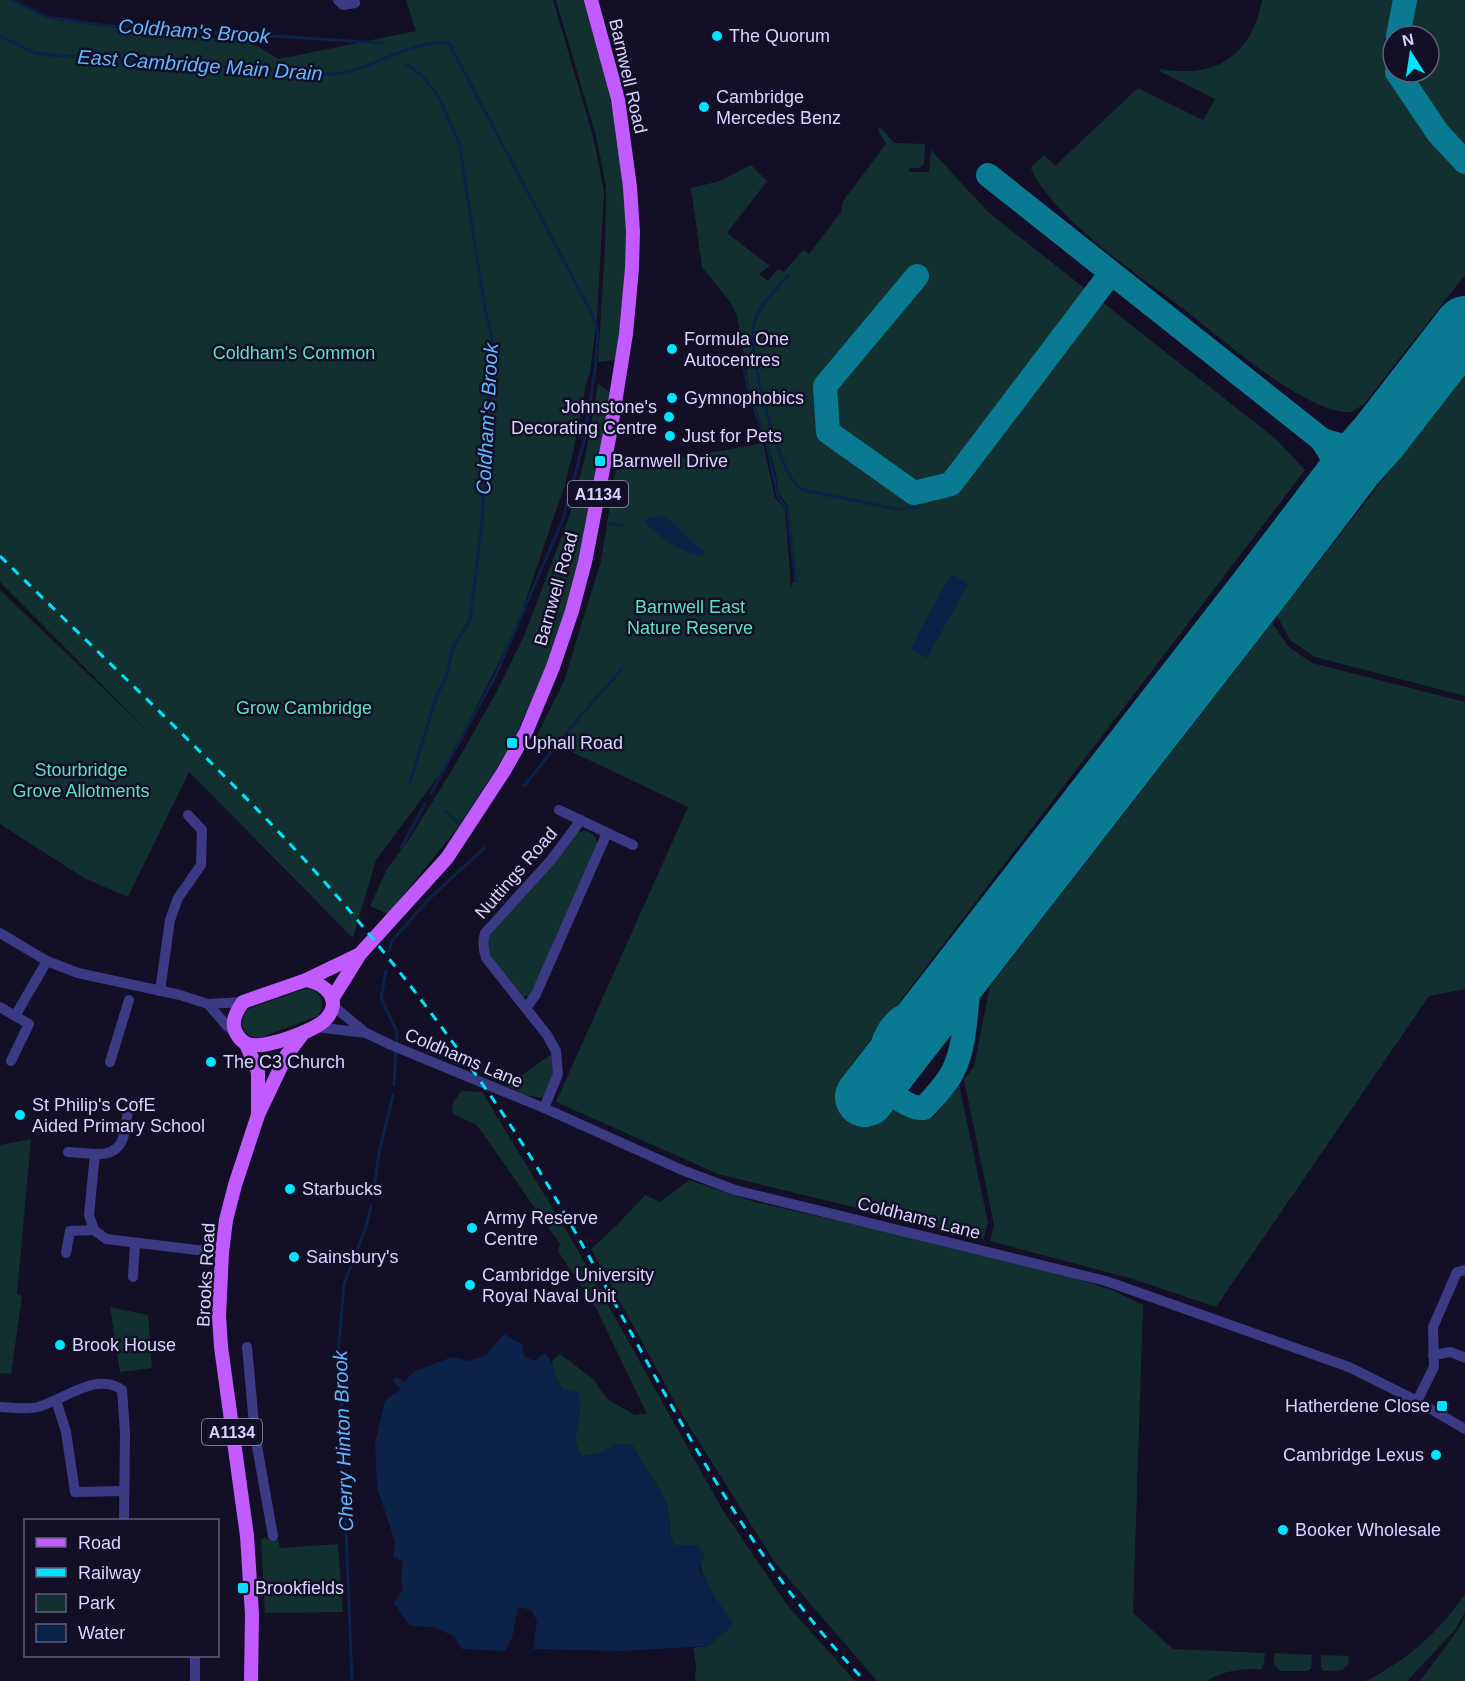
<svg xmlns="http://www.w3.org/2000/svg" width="1465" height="1681" viewBox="0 0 1465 1681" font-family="Helvetica,sans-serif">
	<rect width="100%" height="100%" fill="#130f26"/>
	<g fill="#12302f" fill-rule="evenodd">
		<polygon points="0,0 13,0 47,17 155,34 246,40 279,59 416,31 406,0 553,0 593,136 604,192 597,317 590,373 586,384 573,453 565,484 516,629 446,766 376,860 353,938 189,772 128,897 84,878 0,824 0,590 150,733 0,582"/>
		<path d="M 556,0 L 586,0 C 600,54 614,107 621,162 C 630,225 625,296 616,360 L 598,362 L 605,249 L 606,185 L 596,136 Z"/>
		<path d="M 1262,0 L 1465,0 L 1465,275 L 1364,404 L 1352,412 C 1334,413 1316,404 1300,395 C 1259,372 1223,340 1186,311 C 1140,276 1056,221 1031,169 L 1032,166 L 1044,155 L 1055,166 L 1138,88 L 1203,120 L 1215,99 L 1159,71 L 1161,69 C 1216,79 1252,55 1262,0 ZM 1393,36 L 1429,36 L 1429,72 L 1393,72 Z"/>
		<polygon points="880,127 894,143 925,144 924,164 919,168 909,168 909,172 929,172 931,150 988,212 1277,440 1305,470 842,1077 890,1114 896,1107 933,1118 959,1084 987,1218 988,1223 983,1239 718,1174 556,1102 688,807 553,743 536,737 564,681 601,561 618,455 682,458 763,443 775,498 785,508 791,588 793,582 797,582 787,504 779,494 775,469 749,386 737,316 730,302 702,267 691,188 720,181 751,165 767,181 727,233 770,266 759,274 768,281 778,269 784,272 803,250 809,254 841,212 843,201 886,144 878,130"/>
		<polygon points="1465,374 1465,696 1315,657 1290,640 1277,616"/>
		<polygon points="598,384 614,395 583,549 553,652 510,748 456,830 388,914 370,906 387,869 410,838 452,770 495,695 525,634 570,514 586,453"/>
		<polygon points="1272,623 1289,647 1312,663 1465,702 1465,989 1429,996 1216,1307 1133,1279 990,1241 994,1225 964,1080 974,1066 990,986"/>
		<path d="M 585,831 C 594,833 596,837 598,846 L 534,991 L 529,996 L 522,997 L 487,954 L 488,936 L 578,832 Z"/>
		<path d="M 308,988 C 322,992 326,1004 318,1016 L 262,1037 C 244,1040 236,1023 248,1009 Z"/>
		<polygon points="550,1055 553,1055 555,1069 547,1094 540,1098 526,1095 507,1086"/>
		<path d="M 461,1091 L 482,1092 L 573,1242 L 722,1509 L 788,1606 L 855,1681 L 695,1681 L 696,1666 L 693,1648 L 708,1646 L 733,1624 C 714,1597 700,1579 697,1545 L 674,1545 L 671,1536 L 667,1503 L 632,1445 L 616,1444 L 600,1454 L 581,1456 L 575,1442 L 580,1411 C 567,1395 554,1382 552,1361 L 560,1354 L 593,1379 L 607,1399 L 635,1415 L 647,1414 L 596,1308 L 558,1251 L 560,1244 L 477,1125 L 453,1114 L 452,1104 Z"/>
		<polygon points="31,1139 17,1294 22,1296 11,1374 0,1373 0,1145"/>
		<path d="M 689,1180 L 755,1202 L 1038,1266 L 1112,1290 L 1143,1305 L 1133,1613 L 1173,1649 L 1265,1653 L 1264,1664 L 1261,1669 C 1240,1669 1225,1670 1207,1681 L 877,1681 L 776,1564 L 682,1415 L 591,1249 L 617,1225 L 645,1195 L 660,1202 Z"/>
		<polygon points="110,1307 148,1315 152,1368 120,1372"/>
		<polygon points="267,1538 268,1540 278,1539 280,1548 338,1544 343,1612 265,1613 261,1539"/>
		<path d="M 1465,1594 L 1465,1612 L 1455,1630 L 1407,1681 L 1365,1681 C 1374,1678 1382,1672 1390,1667 C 1421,1648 1444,1624 1465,1594 Z"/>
		<polygon points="1465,1617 1465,1681 1420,1681 1457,1631"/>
		<polygon points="1274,1653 1312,1655 1311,1669 1307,1671 1280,1671 1274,1664"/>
		<polygon points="1321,1655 1349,1656 1348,1665 1342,1670 1323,1671 1321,1667"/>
	</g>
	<g fill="#0c2248">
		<path d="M 650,517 C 655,517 661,516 666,518 C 676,522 692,544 704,551 L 702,555 C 689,558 652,532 645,522 Z"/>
		<polygon points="951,574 968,584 927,658 910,649"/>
		<path d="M 504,1334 L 522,1344 L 524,1356 L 534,1361 L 545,1353 C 555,1364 553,1375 561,1388 L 579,1392 L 580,1411 L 575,1442 L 581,1456 L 600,1454 L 616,1444 L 632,1445 L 667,1503 L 671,1536 L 674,1545 L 697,1545 L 705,1557 L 699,1568 L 711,1591 L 733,1624 L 708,1646 L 622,1651 L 533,1649 L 537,1621 L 531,1610 L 518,1607 L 512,1638 L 505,1651 L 462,1649 L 454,1636 L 432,1627 L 410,1626 L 394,1603 L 403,1589 L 401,1577 L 403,1562 L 393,1556 L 395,1542 L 377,1487 L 375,1443 L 385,1401 L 401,1389 L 392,1380 L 397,1377 L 404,1382 L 413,1372 L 452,1357 L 469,1361 L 486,1355 Z"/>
	</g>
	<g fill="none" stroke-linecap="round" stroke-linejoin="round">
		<g stroke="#0c2248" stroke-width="3">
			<polyline points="11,0 47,17 101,25 382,43"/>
			<path d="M 0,36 L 35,53 L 50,55 L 334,74 C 374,70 407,40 449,43 L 592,314 L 598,332 L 595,370 L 584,441 L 563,519 L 495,677 L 431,793"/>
			<polyline points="406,64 423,77 437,94 459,142 485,309 493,342 482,522 470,620 453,648 447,674 437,695 410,782"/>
			<path d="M 788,275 C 777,289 760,304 755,320 C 745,347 777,464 796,485 C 797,486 802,489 804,490 L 896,509 L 920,507"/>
			<polyline points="742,361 751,399 767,445 778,497 787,508 796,581"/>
			<polyline points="609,524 624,525"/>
			<polyline points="524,786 582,714 622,669"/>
			<polyline points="445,811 460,825"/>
			<polyline points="401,848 425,804"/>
			<polyline points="389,951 391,942 428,900 484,848"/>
			<polyline points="386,971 381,998 397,1032 396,1044"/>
			<polyline points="394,1085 396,1051"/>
			<polyline points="373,1196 379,1153 393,1095"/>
			<polyline points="352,1681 346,1527 338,1426 342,1403 338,1354 344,1284 366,1227 371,1206"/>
		</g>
		<g stroke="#0a7a92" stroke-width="24">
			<polyline points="1398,36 1405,0"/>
			<polyline points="1397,72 1438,133 1465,162"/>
			<path d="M 988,175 L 1321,439 C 1336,459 1338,471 1331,495"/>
			<polyline points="917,276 825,386 828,432 914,493 951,484 1111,273"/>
			<path d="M 1321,439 C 1348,450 1362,448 1385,429"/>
			<path d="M 949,990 C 940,997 932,1004 922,1009 C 917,1011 910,1012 905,1015 C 879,1030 872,1070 892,1092 C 900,1101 913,1109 924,1108 C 934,1097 947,1084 953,1071 C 971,1035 962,991 977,953"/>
		</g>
		<polyline stroke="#0a7a92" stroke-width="60" points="865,1097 1259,590 1354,465 1378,438 1465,326"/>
		<g stroke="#3d3a85" stroke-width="10">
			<polyline points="338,0 343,5 355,3"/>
			<polyline points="559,810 633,845"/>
			<polyline points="0,933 47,961 78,973 180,995 208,1004 243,1002"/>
			<polyline points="160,991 170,920 178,898 201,865 202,830 188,815"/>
			<polyline points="208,1004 227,1026 235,1032"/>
			<polyline points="332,1005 366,1033 391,1045 544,1108 682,1170 735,1190 759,1196 1106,1281 1349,1367 1417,1401 1465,1429"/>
			<polyline points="0,1007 15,1016"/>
			<polyline points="526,1008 536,994 607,833"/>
			<polyline points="316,1027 366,1033"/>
			<polyline points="11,1061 29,1024 15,1016 47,961"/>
			<polyline points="110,1062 129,1000"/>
			<path d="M 544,1108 L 558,1074 L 556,1051 L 547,1035 L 486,958 C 483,949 482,942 485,933 L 551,860 L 581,820"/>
			<path d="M 128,1109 C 125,1133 125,1156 95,1154 L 89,1215 L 94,1230 L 106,1239 L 222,1253"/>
			<polyline points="68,1152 95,1154"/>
			<polyline points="66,1253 70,1231 94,1230"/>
			<polyline points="133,1277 135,1243"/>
			<polyline points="247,1347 255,1435 273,1536"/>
			<polyline points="1433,1355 1451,1352 1465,1358"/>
			<polyline points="56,1400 66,1432 75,1492 124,1491"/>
			<polyline points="1417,1401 1434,1367 1433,1327 1457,1272 1465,1270"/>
			<path d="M 0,1407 C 12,1407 26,1410 38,1407 C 64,1400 97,1371 122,1390 L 125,1432 L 124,1520"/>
			<polyline points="233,1441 255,1435"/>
			<polyline points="195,1656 195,1681"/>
		</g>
		<g stroke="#c25bff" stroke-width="14">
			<path d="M 306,980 C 326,984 343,1000 326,1019 C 315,1031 263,1050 248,1044 C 244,1043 240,1039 238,1036 C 229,1024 236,1012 243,1002 L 306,980 L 358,955"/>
			<polyline points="332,999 360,954 447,858 504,771 526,732 553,667 572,611 585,562 611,428 626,334 632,268 633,232 630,187 618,99 591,0"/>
			<polyline points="246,1044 258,1072 258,1113"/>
			<polyline points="251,1681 252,1614 247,1536 221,1347 219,1316 222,1253 226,1220 235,1185 258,1115 286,1056 304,1032"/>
		</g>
		<path stroke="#00e5ff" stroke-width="3" stroke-dasharray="9 8" stroke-linecap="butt" d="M 0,556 C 97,652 197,745 290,844 C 367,926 436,1016 499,1108 C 626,1296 706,1516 865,1681"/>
	</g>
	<g fill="#00e5ff" stroke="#130f26" stroke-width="2">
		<circle cx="717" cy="36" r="6"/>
		<circle cx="704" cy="107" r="6"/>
		<circle cx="672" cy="349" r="6"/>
		<circle cx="672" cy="398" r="6"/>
		<circle cx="669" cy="417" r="6"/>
		<circle cx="670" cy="436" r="6"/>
		<rect x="594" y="455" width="12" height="12" rx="3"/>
		<rect x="506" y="737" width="12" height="12" rx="3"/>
		<circle cx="211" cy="1062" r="6"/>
		<circle cx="20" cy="1115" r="6"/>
		<circle cx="290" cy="1189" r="6"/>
		<circle cx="472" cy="1228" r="6"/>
		<circle cx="294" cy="1257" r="6"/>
		<circle cx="470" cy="1285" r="6"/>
		<circle cx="60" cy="1345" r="6"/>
		<rect x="1436" y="1400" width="12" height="12" rx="3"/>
		<circle cx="1436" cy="1455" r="6"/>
		<circle cx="1283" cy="1530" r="6"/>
		<rect x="237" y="1582" width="12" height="12" rx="3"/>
	</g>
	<g text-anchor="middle" stroke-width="5" stroke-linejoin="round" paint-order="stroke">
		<g fill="#130f26" stroke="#9e99be" stroke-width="1.5">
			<rect x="568" y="481" width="60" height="26" rx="4.5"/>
			<rect x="202" y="1419" width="60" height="26" rx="4.5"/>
		</g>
		<g font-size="16" font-weight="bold" fill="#d9d4ff">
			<text x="598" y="500">A1134</text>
			<text x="232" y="1438">A1134</text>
		</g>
		<g font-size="18" fill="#d9d4ff" stroke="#130f26" text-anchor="start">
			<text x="729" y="42">The Quorum</text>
			<text x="716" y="103">Cambridge<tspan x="716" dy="21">Mercedes Benz</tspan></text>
			<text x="684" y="345">Formula One<tspan x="684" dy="21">Autocentres</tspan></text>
			<text x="684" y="404">Gymnophobics</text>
			<text x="657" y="413" text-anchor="end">Johnstone's<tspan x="657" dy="21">Decorating Centre</tspan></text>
			<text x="682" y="442">Just for Pets</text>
			<text x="612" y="467">Barnwell Drive</text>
			<text x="524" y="749">Uphall Road</text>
			<text x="223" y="1068">The C3 Church</text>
			<text x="32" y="1111">St Philip's CofE<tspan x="32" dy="21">Aided Primary School</tspan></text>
			<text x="302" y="1195">Starbucks</text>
			<text x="484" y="1224">Army Reserve<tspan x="484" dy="21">Centre</tspan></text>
			<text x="306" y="1263">Sainsbury's</text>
			<text x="482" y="1281">Cambridge University<tspan x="482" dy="21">Royal Naval Unit</tspan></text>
			<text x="72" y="1351">Brook House</text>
			<text x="1430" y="1412" text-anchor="end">Hatherdene Close</text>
			<text x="1424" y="1461" text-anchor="end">Cambridge Lexus</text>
			<text x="1295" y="1536">Booker Wholesale</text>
			<text x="255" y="1594">Brookfields</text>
		</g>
		<g font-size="18" fill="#d9d4ff" stroke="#130f26">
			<text transform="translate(628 76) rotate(77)" y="6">Barnwell Road</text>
			<text transform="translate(556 589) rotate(-74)" y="6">Barnwell Road</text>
			<text transform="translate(516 873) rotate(-49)" y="6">Nuttings Road</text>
			<text transform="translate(464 1058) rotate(23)" y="6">Coldhams Lane</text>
			<text transform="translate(919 1218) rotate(14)" y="6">Coldhams Lane</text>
			<text transform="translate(206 1275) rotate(-87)" y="6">Brooks Road</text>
		</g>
		<g font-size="18" fill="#5fe0c0" stroke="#130f26">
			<text x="294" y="359">Coldham's Common</text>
			<text x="690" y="613">Barnwell East<tspan x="690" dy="21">Nature Reserve</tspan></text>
			<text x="304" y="714">Grow Cambridge</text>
			<text x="81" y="776">Stourbridge<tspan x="81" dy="21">Grove Allotments</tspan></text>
		</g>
		<g font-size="20" font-style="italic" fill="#62b6ff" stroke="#130f26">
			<text transform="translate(194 31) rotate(4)" y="7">Coldham's Brook</text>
			<text transform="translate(200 65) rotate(4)" y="7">East Cambridge Main Drain</text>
			<text transform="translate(487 419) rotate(-87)" y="7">Coldham's Brook</text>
			<text transform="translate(343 1441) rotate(-92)" y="7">Cherry Hinton Brook</text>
		</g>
	</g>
	<rect x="24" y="1519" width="195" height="138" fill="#130f26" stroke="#625e7d" stroke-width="1.5"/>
	<rect x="36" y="1538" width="30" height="9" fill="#c25bff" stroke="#625e7d" stroke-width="1.5"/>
	<text x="78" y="1549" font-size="18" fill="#d9d4ff">Road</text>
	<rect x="36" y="1568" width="30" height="9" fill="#00e5ff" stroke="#625e7d" stroke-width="1.5"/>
	<text x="78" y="1579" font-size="18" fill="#d9d4ff">Railway</text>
	<rect x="36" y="1594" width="30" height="18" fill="#12302f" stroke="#625e7d" stroke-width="1.5"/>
	<text x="78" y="1609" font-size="18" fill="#d9d4ff">Park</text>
	<rect x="36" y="1624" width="30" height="18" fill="#0c2248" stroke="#625e7d" stroke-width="1.5"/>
	<text x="78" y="1639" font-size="18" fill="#d9d4ff">Water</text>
	<g transform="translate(1411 54) rotate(348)"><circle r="28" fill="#130f26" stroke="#625e7d" stroke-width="1.5"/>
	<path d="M0-4.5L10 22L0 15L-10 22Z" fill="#00e5ff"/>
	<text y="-9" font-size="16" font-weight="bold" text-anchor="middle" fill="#d9d4ff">N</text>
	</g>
</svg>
